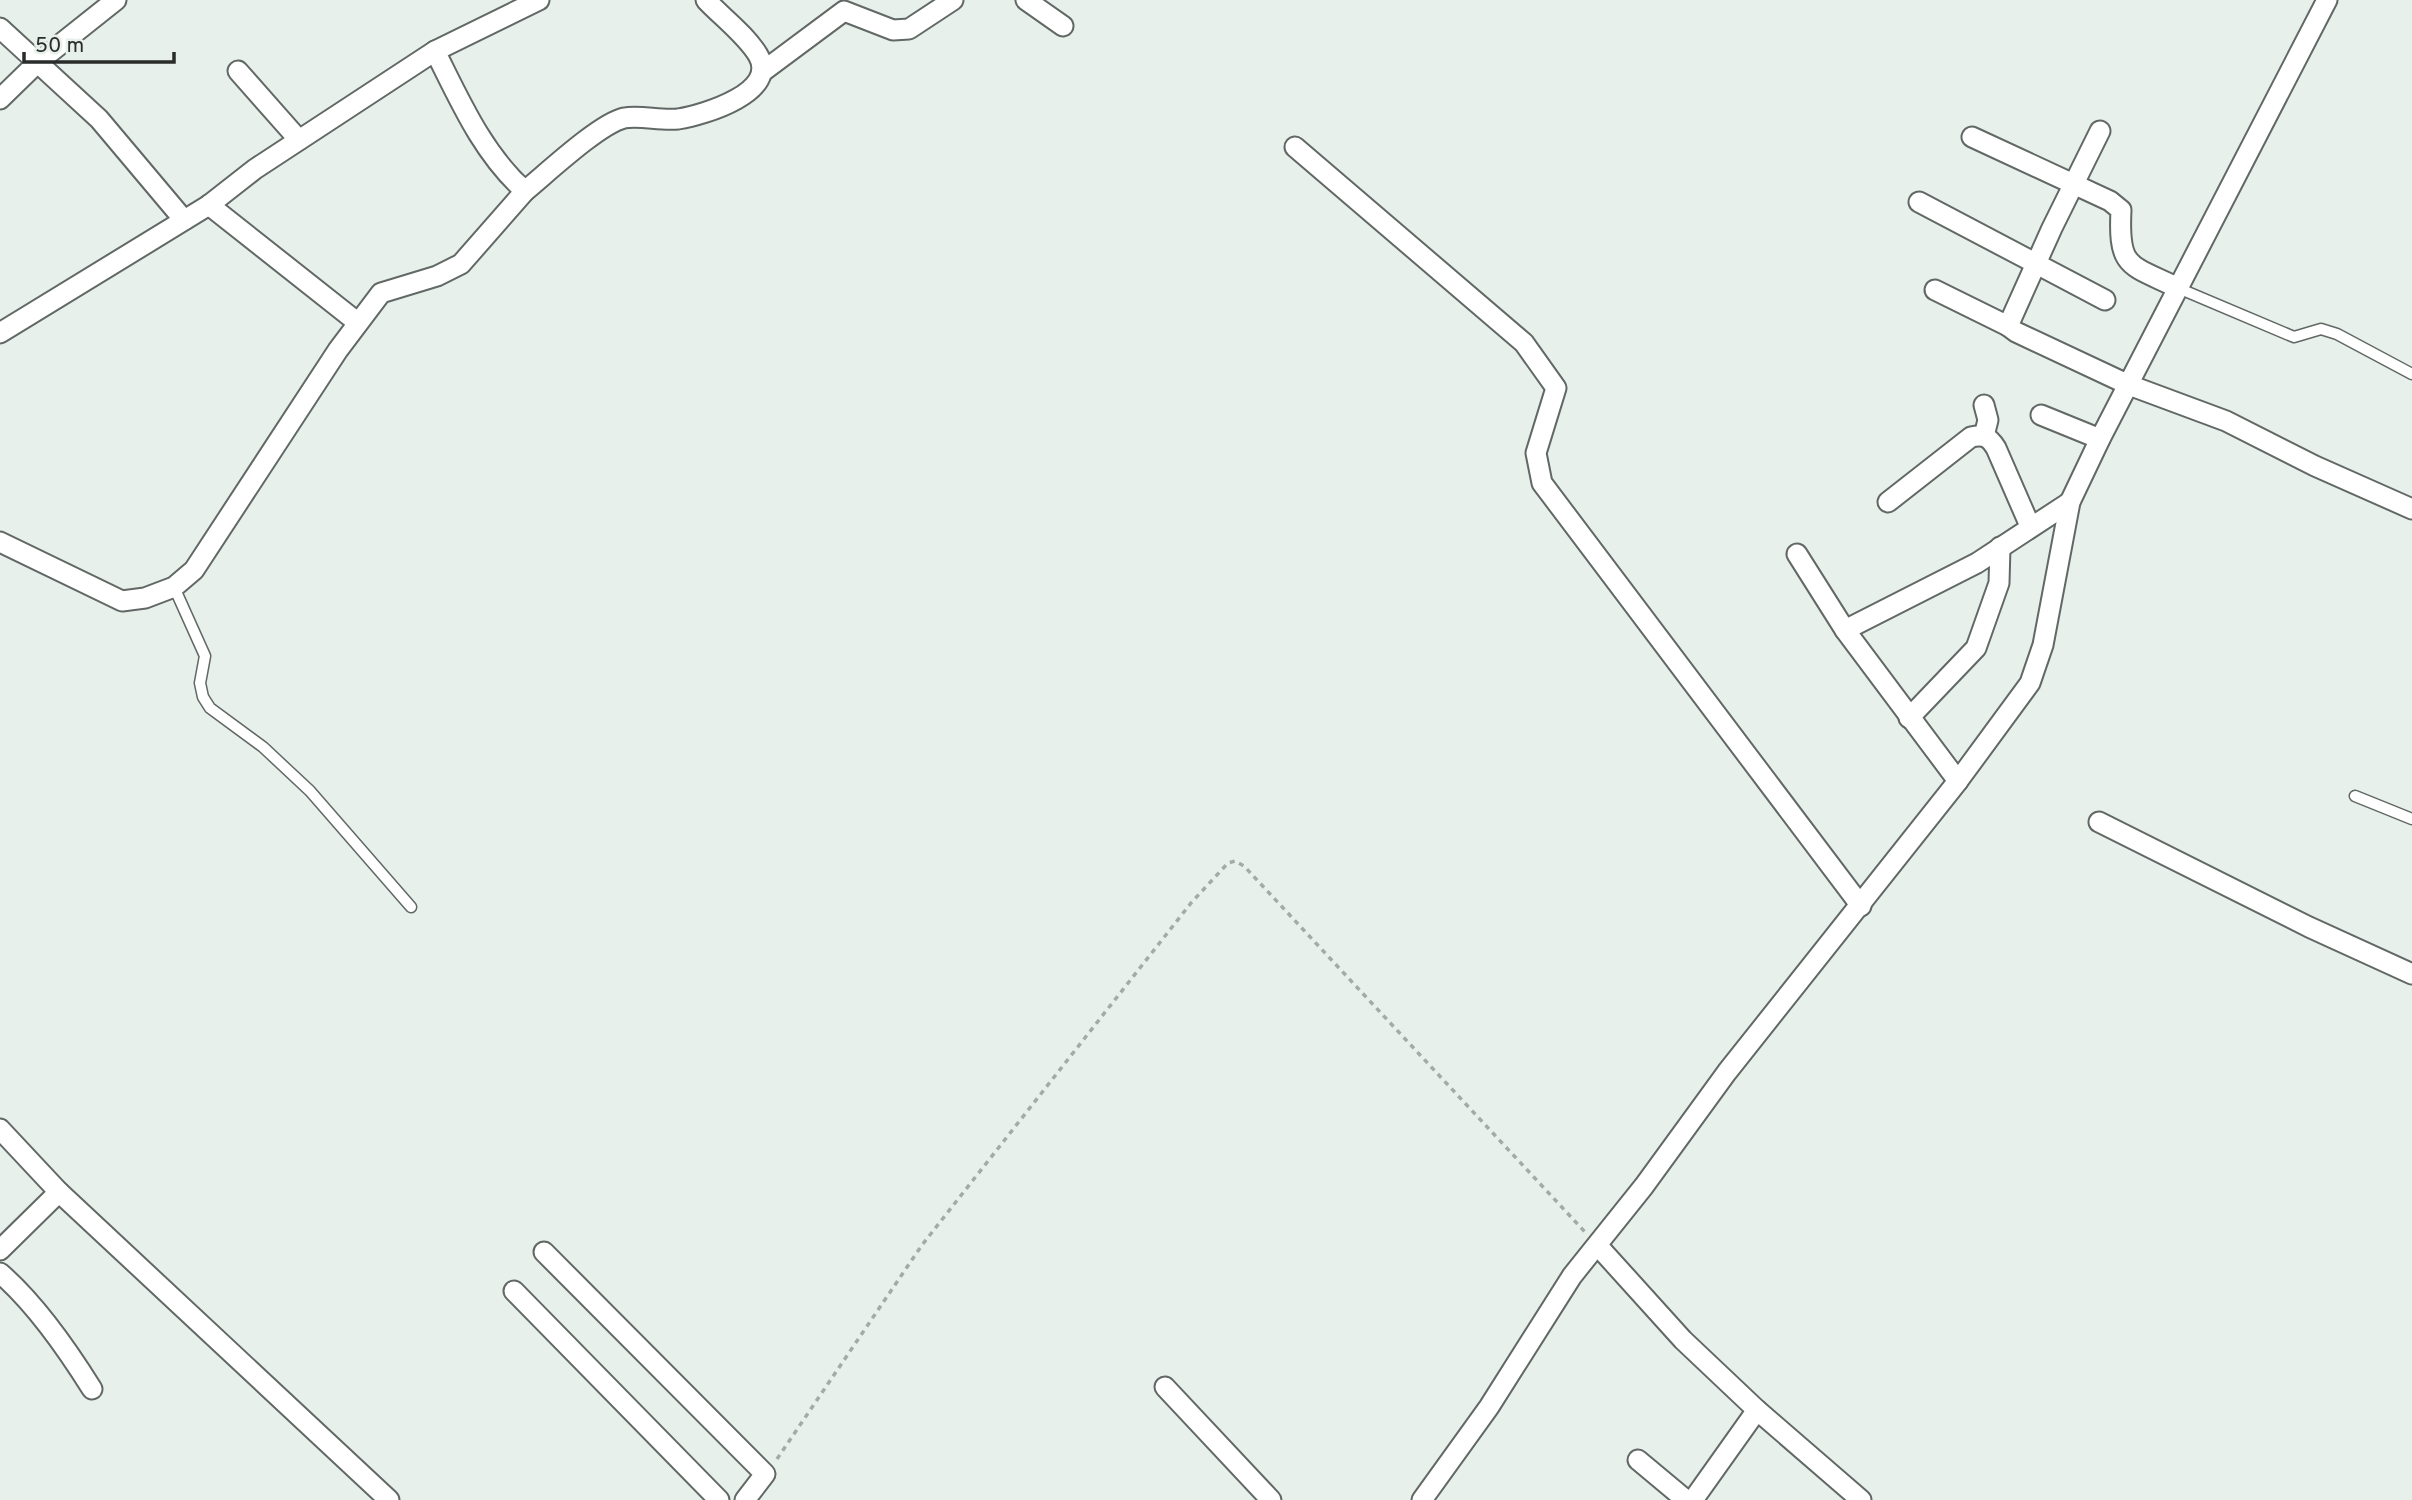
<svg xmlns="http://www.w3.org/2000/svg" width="2412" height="1500" viewBox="0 0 2412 1500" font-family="Overpass,sans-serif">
	<rect width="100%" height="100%" fill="#e8f0ec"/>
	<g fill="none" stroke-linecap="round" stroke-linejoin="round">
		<g stroke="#616865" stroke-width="13">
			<g id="lane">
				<polyline points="2178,288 2294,337 2321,329 2337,334 2412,374"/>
				<polyline points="174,587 205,656 200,683 203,697 210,708 263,747 310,791 411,907"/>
				<polyline points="2355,796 2412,819"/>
			</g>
		</g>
		<g stroke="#616865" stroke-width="23">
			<g id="street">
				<polyline points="1026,0 1063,26"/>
				<polyline points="0,28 99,119 184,220"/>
				<polyline points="238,71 299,140"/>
				<polyline points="762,72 844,11 893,30 909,29 953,0"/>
				<polyline points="0,99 38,62 116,0"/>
				<polyline points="2100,131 2052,228 2008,326 2016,332 2129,385 2226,421 2315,466 2412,509"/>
				<path d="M 1972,137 L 2110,201 L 2121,210 C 2118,269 2129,264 2178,288"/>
				<polyline points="1295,147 1524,343 1556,388 1536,453 1542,483 1861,906"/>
				<path d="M 525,191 C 547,173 599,124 624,118 C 641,115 660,121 678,119 C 704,115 780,92 758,55 C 746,35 722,17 706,0"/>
				<polyline points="1919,202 2105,300"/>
				<polyline points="209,205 357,322"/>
				<polyline points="1935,290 2008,326"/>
				<polyline points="0,333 209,205 255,169 435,51 539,0"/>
				<polyline points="1984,405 1988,420 1984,436"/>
				<polyline points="2041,415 2100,439"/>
				<path d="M 1888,502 L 1971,437 C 1984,434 1989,437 1996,448 L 2030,526"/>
				<path d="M 0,542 L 122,601 L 145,598 L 174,587 L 194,570 L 338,350 L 381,293 L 437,276 L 461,264 L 525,191 C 483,154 460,101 435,51"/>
				<polyline points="1797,554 1845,630"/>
				<polyline points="1909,718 1976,648 1999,583 2000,547"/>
				<polyline points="1958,781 1845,630 1977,563 2070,502"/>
				<polyline points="2099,822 2309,927 2412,974"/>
				<polyline points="0,1129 59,1192 389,1500"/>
				<polyline points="1598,1246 1683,1340 1757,1410"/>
				<polyline points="0,1250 59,1192"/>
				<polyline points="544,1252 765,1474 745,1500"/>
				<path d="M 0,1273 C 36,1304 67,1349 92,1389"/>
				<polyline points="514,1291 719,1500"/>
				<polyline points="1165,1387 1271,1500"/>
				<polyline points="1638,1460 1686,1500"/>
				<polyline points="1422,1500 1489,1407 1572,1276 1644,1186 1727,1072 1958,781 2030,683 2043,645 2070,502 2100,439 2327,0"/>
				<polyline points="1693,1500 1757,1410 1861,1500"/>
			</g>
		</g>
		<polyline stroke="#a4aba7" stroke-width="3.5" stroke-dasharray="5 5" stroke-linecap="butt" points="777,1459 922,1245 1191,903 1228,863 1235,861 1244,866 1585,1232"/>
		<use href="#lane" stroke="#fff" stroke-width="10"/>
		<use href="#street" stroke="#fff" stroke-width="19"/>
	</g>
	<path d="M24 52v10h150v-10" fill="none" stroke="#292c2a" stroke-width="3.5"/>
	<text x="35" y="52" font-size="21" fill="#292c2a" stroke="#e8f0ec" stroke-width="5" paint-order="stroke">50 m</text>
</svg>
